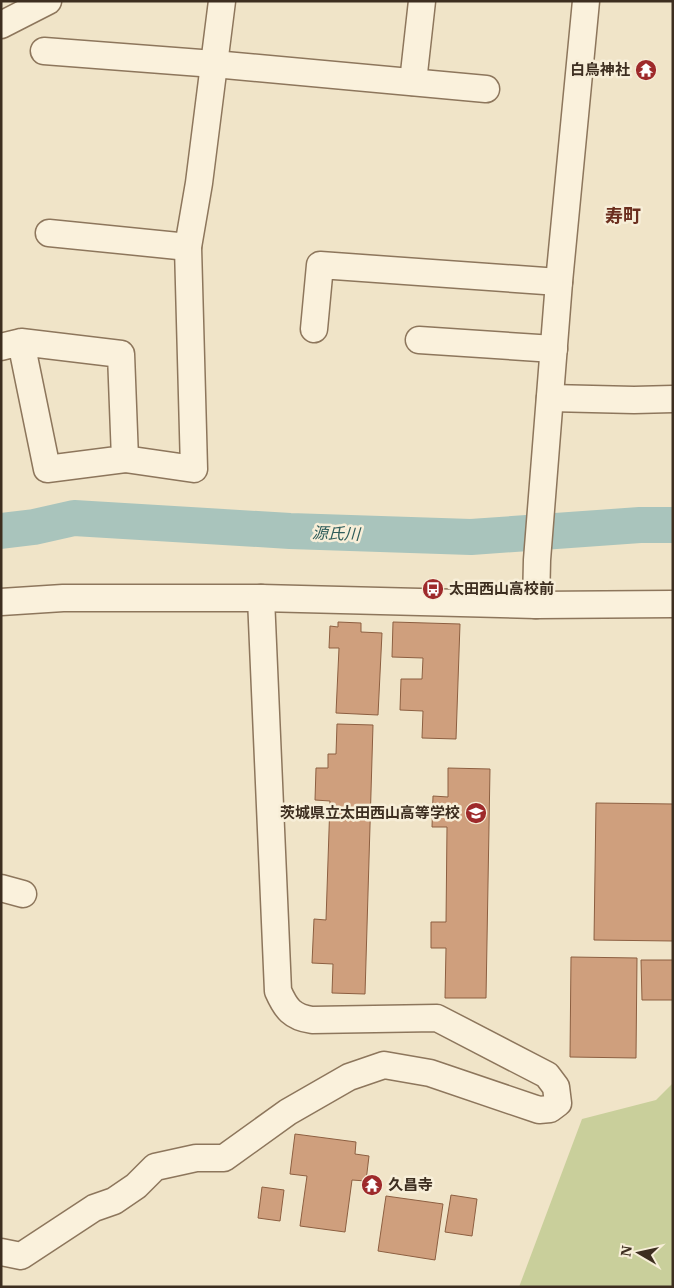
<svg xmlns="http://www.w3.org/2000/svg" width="674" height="1288" viewBox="0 0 674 1288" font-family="'IBM Plex Serif','Noto Sans JP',serif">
	<rect width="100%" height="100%" fill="#f0e4c8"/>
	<polygon fill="#c9cf9b" points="673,1083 673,1287 519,1287 582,1119 656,1100"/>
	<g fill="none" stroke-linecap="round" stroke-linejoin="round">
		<polyline stroke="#a9c4bc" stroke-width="36" points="1,531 34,527 74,518 290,531 471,537 640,525 673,525"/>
	</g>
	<g fill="#cf9f7d" stroke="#8d5f41">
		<polygon points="338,622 361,623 361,632 382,633 378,715 336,713 339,648 329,648 330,626 338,627"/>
		<polygon points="393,622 460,624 456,739 422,738 423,711 400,710 401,679 422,679 423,658 392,657"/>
		<polygon points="337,724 373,725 365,994 332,993 333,964 312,963 314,919 326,920 330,801 315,800 316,768 328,768 328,754 336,754"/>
		<polygon points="448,768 490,769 486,998 445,998 446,948 431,948 431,922 446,922 447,827 432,827 433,796 448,797"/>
		<polygon points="596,803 673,804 673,941 594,940"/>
		<polygon points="571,957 637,958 636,1058 570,1057"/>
		<polygon points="641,960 673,960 673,1000 642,1000"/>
		<polygon points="295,1134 356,1142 355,1154 369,1156 366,1181 352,1180 345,1232 300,1226 307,1176 290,1174"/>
		<polygon points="262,1187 284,1190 280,1221 258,1218"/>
		<polygon points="451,1195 477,1199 472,1236 445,1232"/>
		<polygon points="386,1196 443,1204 435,1260 378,1251"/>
	</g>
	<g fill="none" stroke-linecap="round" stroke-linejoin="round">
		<g stroke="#8d765c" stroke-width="29">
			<g id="minor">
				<polyline points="1,25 48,1"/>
				<polyline points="44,51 214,64 486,89"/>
				<polyline points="413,82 422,1"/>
				<polyline points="49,233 188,247"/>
				<polyline points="314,329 320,265 559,282"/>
				<polyline points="419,340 554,349"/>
				<polyline points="1,347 21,342 121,354 125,459 47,469 21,342"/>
				<polyline points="550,398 634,400 673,399"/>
				<polyline points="125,459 194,469 188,247 199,183 222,1"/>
				<polyline points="1,602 63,598 261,598 536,605 673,604"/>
				<polyline points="536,605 537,560 559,282 586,1"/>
				<polyline points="1,888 23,894"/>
				<path d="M 1,1252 L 21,1256 L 94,1208 L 114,1201 L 136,1186 L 155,1167 L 196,1158 L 224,1158 L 288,1112 L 349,1077 L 384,1065 L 430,1073 L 539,1110 L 550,1109 L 558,1103 L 556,1087 L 547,1075 L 437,1018 L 312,1020 C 292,1017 286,1009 278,991 L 261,598"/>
			</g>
		</g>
		<use href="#minor" stroke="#faf1dc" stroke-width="26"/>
	</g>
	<defs>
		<g id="temple-disc" transform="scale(1.125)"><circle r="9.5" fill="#9e2a2b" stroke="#f7eed8"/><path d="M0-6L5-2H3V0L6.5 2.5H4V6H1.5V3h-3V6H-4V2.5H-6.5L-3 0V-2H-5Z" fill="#fff"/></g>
		<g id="bus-disc" transform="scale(1.125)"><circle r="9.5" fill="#9e2a2b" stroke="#f7eed8"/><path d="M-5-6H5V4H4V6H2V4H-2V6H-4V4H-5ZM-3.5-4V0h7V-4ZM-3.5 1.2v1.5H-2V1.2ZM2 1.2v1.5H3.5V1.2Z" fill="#fff"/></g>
		<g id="school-disc" transform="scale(1.125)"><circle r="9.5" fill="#9e2a2b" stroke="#f7eed8"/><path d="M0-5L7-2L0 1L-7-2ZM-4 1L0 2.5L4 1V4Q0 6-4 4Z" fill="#fff"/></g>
	</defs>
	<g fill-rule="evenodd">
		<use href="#temple-disc" x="646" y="70"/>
		<use href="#bus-disc" x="433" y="589"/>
		<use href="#school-disc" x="476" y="813"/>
		<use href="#temple-disc" x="372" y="1185"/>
	</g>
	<g text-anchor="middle" stroke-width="5" stroke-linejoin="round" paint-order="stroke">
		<g font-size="15" font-weight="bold" fill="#3d2e20" stroke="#f7eed8" text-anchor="end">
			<text x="630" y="75">白鳥神社</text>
			<text x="449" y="594" text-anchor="start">太田西山高校前</text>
			<text x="460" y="818">茨城県立太田西山高等学校</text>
			<text x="388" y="1190" text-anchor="start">久昌寺</text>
		</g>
		<g font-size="16" font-style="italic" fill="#2f5d5a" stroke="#f7eed8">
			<text transform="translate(336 533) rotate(2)" y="6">源氏川</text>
		</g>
		<g font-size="18" font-weight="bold" fill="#6b2e1e" stroke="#f7eed8">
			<text x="623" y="222">寿町</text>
		</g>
	</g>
	<rect width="674" height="1288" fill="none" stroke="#3d2e20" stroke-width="5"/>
	<g transform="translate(639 1253) rotate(279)" stroke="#f7eed8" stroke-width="4" paint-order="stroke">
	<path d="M0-4L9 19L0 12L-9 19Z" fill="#3d2e20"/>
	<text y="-8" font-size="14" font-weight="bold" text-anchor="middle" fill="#3d2e20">N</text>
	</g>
</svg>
